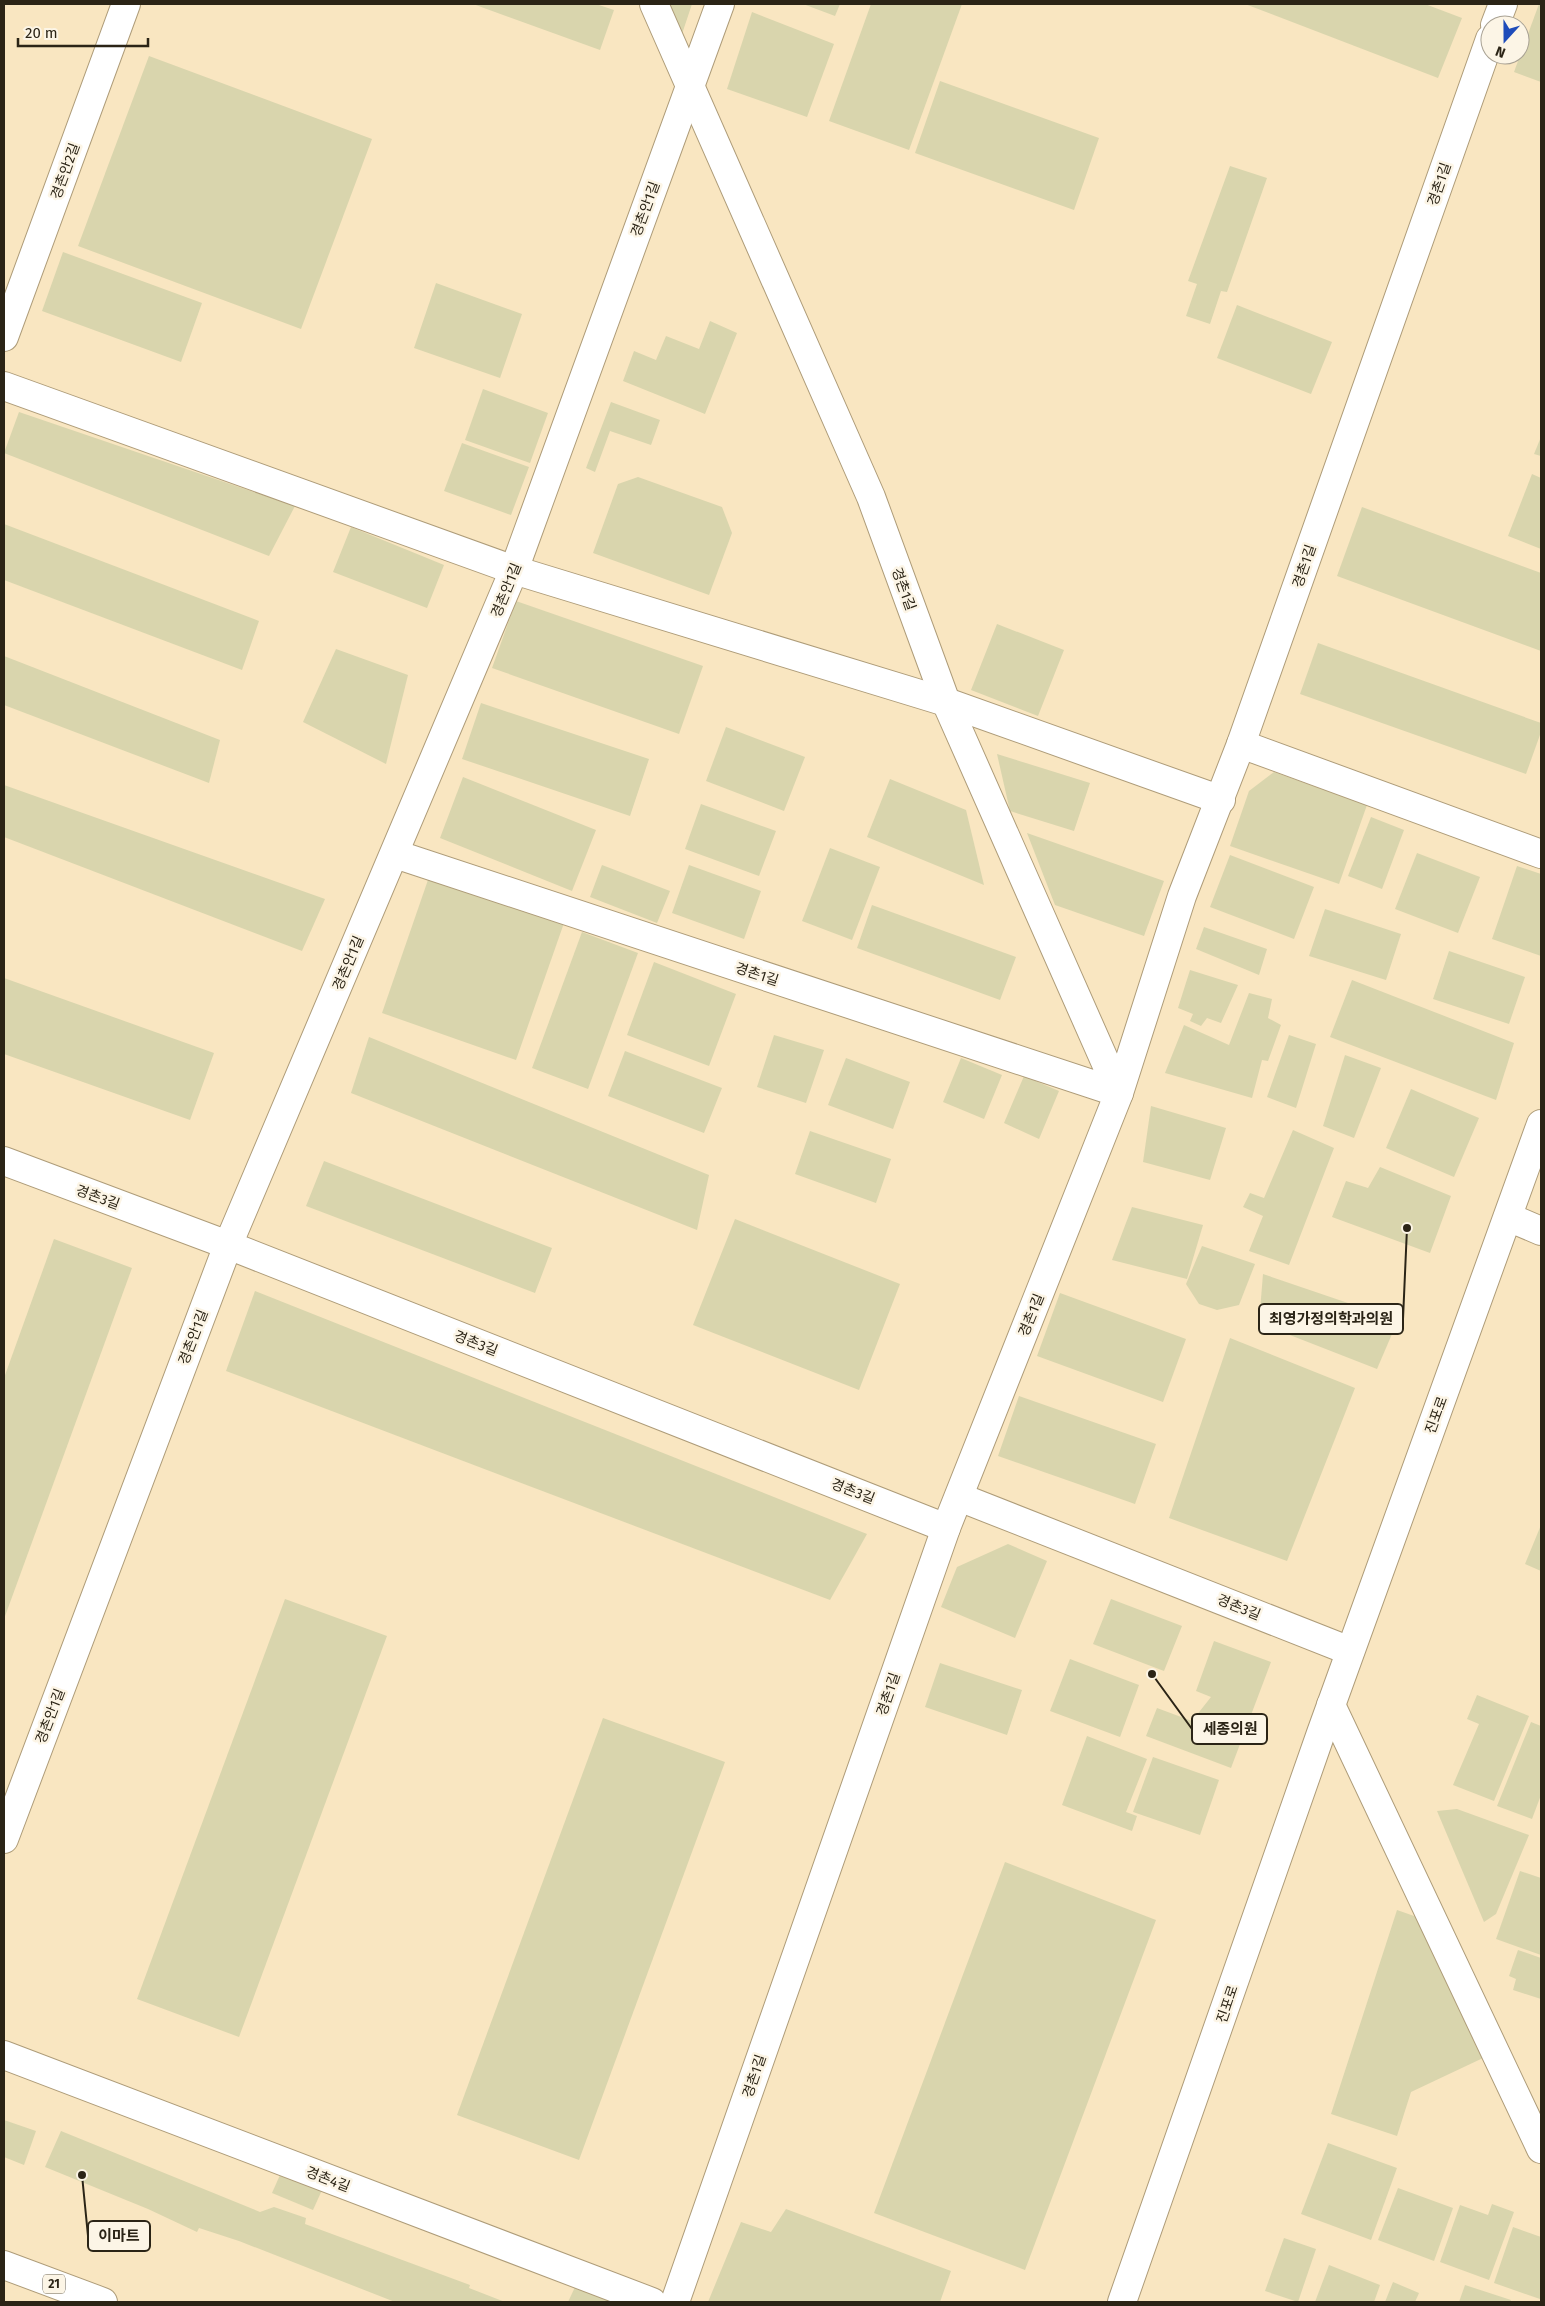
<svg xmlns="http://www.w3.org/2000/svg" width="1545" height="2306" viewBox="0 0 1545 2306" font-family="'Fira Sans','Noto Sans KR',sans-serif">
	<rect width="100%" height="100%" fill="#f9e6c1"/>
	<g fill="#d9d5ad">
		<polygon points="473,4 596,4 614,10 600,50"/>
		<polygon points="666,4 692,4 681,37"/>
		<polygon points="803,4 840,4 835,16"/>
		<polygon points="871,4 962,4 909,150 829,121"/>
		<polygon points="1245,4 1425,4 1462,18 1438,78"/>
		<polygon points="1539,4 1541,4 1541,82 1514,72"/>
		<polygon points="752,12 834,44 807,117 727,89"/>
		<polygon points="149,56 372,139 301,329 78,246"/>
		<polygon points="940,81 1099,138 1074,210 915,153"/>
		<polygon points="1230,166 1267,178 1227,292 1221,291 1210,324 1186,316 1197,284 1188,281"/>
		<polygon points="63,252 202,303 181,362 42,311"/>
		<polygon points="436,283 522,314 500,378 414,348"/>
		<polygon points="1237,305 1332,342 1311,394 1217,358"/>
		<polygon points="710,321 737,333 705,414 623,381 634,351 656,360 666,336 699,349"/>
		<polygon points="483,389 548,413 530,463 465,440"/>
		<polygon points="611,402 660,420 651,445 610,431 595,472 586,468"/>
		<polygon points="19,412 295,506 269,556 4,453"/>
		<polygon points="1541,437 1541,456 1534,454"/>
		<polygon points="462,443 529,467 511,515 444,491"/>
		<polygon points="1532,474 1541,478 1541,549 1508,536"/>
		<polygon points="638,477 722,507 732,533 709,595 593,553 618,484"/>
		<polygon points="1362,507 1541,573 1541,651 1337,576"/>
		<polygon points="4,524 259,621 242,670 4,580"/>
		<polygon points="351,527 444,565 427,608 333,572"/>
		<polygon points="516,601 703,666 679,734 492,668"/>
		<polygon points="997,624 1064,650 1038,716 971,690"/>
		<polygon points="1318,643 1541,723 1541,732 1526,774 1300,694"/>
		<polygon points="336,649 408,675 386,764 303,722"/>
		<polygon points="4,656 220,740 209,783 4,705"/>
		<polygon points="481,703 649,759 630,816 462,759"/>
		<polygon points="726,727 805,757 784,811 706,781"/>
		<polygon points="997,754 1090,783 1074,831 1010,811"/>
		<polygon points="1274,772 1367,805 1339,884 1230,846 1249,791"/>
		<polygon points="463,777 596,830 572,891 440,838"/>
		<polygon points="890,779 966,810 984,885 867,837"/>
		<polygon points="4,785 325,899 302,951 4,837"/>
		<polygon points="701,804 776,831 759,876 685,849"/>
		<polygon points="1371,817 1404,830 1382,889 1348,876"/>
		<polygon points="1027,833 1164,881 1144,936 1055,905"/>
		<polygon points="830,848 880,867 852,940 802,921"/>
		<polygon points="1417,853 1480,877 1458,933 1395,909"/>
		<polygon points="1230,855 1314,887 1294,939 1210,907"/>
		<polygon points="602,865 670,891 657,923 590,897"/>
		<polygon points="689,865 761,891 744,939 672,913"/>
		<polygon points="1517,866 1541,874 1541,956 1492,939"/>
		<polygon points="429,877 564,923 516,1060 382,1013"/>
		<polygon points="872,905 1016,957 1000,1000 857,948"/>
		<polygon points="1325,909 1401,934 1386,980 1309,956"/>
		<polygon points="1204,927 1267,949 1259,975 1196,949"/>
		<polygon points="582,932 638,953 588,1089 532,1068"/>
		<polygon points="1449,951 1525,977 1509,1024 1433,999"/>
		<polygon points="654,962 736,994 709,1066 627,1035"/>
		<polygon points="1190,970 1238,985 1221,1023 1207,1018 1201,1026 1190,1021 1193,1014 1178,1008"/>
		<polygon points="4,978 214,1053 190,1120 4,1054"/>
		<polygon points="1352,980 1514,1043 1496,1100 1330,1037"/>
		<polygon points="1249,993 1272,999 1268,1018 1281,1025 1268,1061 1262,1060 1252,1098 1165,1073 1184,1025 1229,1045"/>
		<polygon points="774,1035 824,1050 806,1103 757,1087"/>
		<polygon points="1289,1035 1316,1044 1296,1108 1267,1097"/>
		<polygon points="369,1037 709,1175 697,1230 351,1093"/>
		<polygon points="625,1051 722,1088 704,1133 608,1096"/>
		<polygon points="1345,1055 1381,1068 1354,1138 1323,1126"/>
		<polygon points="846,1058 910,1082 893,1129 828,1105"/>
		<polygon points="961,1058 1002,1075 984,1119 943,1102"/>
		<polygon points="1024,1076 1059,1091 1039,1139 1004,1123"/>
		<polygon points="1411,1089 1479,1118 1454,1177 1386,1148"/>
		<polygon points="1151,1106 1226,1128 1210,1180 1143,1162"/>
		<polygon points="1293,1130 1334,1148 1289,1265 1249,1251 1263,1216 1243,1207 1250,1193 1264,1198"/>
		<polygon points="810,1131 891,1159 876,1203 795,1174"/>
		<polygon points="324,1161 552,1248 535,1293 306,1206"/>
		<polygon points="1380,1167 1451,1196 1430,1253 1332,1217 1346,1181 1368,1188"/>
		<polygon points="1132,1207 1203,1225 1187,1279 1112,1260"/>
		<polygon points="735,1219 900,1284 859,1390 693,1325"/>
		<polygon points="54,1239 132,1268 4,1619 4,1378"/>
		<polygon points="1202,1246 1255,1264 1239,1305 1217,1310 1199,1304 1186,1284"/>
		<polygon points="1263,1274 1398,1320 1377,1369 1259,1323"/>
		<polygon points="255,1291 867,1534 830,1600 226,1371"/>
		<polygon points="1060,1293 1186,1339 1163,1402 1037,1356"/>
		<polygon points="1230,1338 1355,1388 1287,1561 1169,1518"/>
		<polygon points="1019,1396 1156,1444 1135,1504 998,1456"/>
		<polygon points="1541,1525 1541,1571 1525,1564"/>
		<polygon points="1008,1544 1047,1561 1015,1638 941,1607 957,1567"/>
		<polygon points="285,1599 387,1636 239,2037 137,1999"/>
		<polygon points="1111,1599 1182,1626 1164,1671 1093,1644"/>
		<polygon points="1214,1641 1271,1662 1231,1768 1146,1736 1157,1708 1192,1721 1211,1697 1196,1691"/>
		<polygon points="1070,1659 1139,1685 1120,1737 1050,1711"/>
		<polygon points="940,1663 1022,1690 1007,1735 925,1707"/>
		<polygon points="1477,1695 1529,1716 1494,1801 1453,1785 1479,1724 1467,1719"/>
		<polygon points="603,1718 725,1762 579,2160 457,2115"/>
		<polygon points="1531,1722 1541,1726 1541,1795 1532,1819 1497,1806"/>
		<polygon points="1087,1736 1147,1759 1126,1812 1137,1816 1132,1831 1062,1805"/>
		<polygon points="1153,1757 1219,1780 1200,1835 1133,1812"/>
		<polygon points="1457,1809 1529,1835 1496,1914 1484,1922 1437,1811"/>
		<polygon points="1005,1862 1156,1920 1025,2270 874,2213"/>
		<polygon points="1520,1871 1541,1878 1541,1955 1496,1939"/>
		<polygon points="1397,1910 1417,1917 1483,2058 1411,2092 1397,2136 1331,2114"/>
		<polygon points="1518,1950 1541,1958 1541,1999 1513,1990 1516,1979 1509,1976"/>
		<polygon points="4,2120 36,2131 24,2165 4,2157"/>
		<polygon points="61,2131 260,2212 274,2207 306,2218 305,2224 470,2285 469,2288 505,2302 395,2302 239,2241 199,2228 197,2232 148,2209 45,2167"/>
		<polygon points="1328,2143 1397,2168 1371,2240 1301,2214"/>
		<polygon points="280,2175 322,2190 313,2210 272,2193"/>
		<polygon points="1398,2188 1453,2208 1434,2261 1378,2240"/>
		<polygon points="1492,2204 1514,2212 1489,2280 1440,2262 1460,2205 1488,2215"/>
		<polygon points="786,2209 951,2271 940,2302 708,2302 741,2222 771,2232"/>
		<polygon points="1513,2227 1541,2237 1540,2299 1494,2283"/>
		<polygon points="1284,2238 1316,2249 1298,2302 1265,2291"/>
		<polygon points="1329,2265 1380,2285 1374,2302 1315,2302"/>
		<polygon points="1393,2282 1419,2293 1415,2302 1385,2302"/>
		<polygon points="576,2285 622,2302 568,2302"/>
		<polygon points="1465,2285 1511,2300 1510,2302 1459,2302"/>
	</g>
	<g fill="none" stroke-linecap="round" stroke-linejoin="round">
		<g stroke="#ae9c79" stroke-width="30">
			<g id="street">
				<polyline points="1495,25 1503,4"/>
				<polyline points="4,337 126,4"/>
				<polyline points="4,386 514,570 946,702 1221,800"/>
				<polyline points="1241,744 1541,854"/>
				<polyline points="395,854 1119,1093 946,702 871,497 654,4"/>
				<polyline points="4,1161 228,1245 946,1528"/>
				<polyline points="1508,1217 1541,1231"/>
				<polyline points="959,1497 1350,1651"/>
				<polyline points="1331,1705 1541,2149"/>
				<polyline points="4,1839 228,1245 514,570 720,4"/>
				<polyline points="4,2055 652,2302"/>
				<polyline points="675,2302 946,1528 1119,1093 1182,896 1241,744 1490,39"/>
			</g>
		</g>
		<g stroke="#ae9c79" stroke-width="30">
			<polyline id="secondary" points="1122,2302 1321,1733 1541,1124"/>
		</g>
		<g stroke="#ae9c79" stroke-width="30">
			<polyline id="primary" points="4,2265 103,2302"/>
		</g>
		<use href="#street" stroke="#fff" stroke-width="28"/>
		<use href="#secondary" stroke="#fff" stroke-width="28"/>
		<use href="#primary" stroke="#fff" stroke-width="28"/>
	</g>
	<g text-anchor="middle" stroke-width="5" stroke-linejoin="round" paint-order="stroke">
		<rect fill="#fcf5e6" stroke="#6a6354" stroke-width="1" x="43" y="2274.5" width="22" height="19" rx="4"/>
		<g font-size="12" font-weight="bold" fill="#2b2416">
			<text x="54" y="2288">21</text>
		</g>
		<g font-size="14" fill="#2b2416" stroke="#fcf5e6">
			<text transform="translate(65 171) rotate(-70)" y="5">경촌안2길</text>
			<text transform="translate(1439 184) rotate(-71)" y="5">경촌1길</text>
			<text transform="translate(645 209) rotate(-70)" y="5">경촌안1길</text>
			<text transform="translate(1304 566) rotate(-71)" y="5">경촌1길</text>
			<text transform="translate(904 589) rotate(70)" y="5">경촌1길</text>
			<text transform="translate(506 590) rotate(-68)" y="5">경촌안1길</text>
			<text transform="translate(348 963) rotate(-67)" y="5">경촌안1길</text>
			<text transform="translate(757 974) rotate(18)" y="5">경촌1길</text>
			<text transform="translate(98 1197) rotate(20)" y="5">경촌3길</text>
			<text transform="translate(1031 1315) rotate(-68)" y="5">경촌1길</text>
			<text transform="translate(193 1337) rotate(-69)" y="5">경촌안1길</text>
			<text transform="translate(476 1343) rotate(21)" y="5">경촌3길</text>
			<text transform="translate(1436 1415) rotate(-70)" y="5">진포로</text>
			<text transform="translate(853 1491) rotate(21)" y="5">경촌3길</text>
			<text transform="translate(1239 1607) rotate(22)" y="5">경촌3길</text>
			<text transform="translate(888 1694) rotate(-71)" y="5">경촌1길</text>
			<text transform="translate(50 1716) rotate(-69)" y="5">경촌안1길</text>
			<text transform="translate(1227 2004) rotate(-71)" y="5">진포로</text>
			<text transform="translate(754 2076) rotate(-71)" y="5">경촌1길</text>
			<text transform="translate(328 2179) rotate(21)" y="5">경촌4길</text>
		</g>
	</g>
	<path fill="none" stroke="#2b2416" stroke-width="2" d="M1407 1228L1403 1319M1152 1674L1192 1729M82 2175L88 2236"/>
	<g fill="#2b2416" stroke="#fcf5e6" stroke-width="2">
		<circle cx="1407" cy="1228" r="5"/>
		<circle cx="1152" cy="1674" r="5"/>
		<circle cx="82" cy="2175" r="5"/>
	</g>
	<g fill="#fcf5e6" stroke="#2b2416" stroke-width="2">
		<rect x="1259" y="1304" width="144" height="30" rx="5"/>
		<rect x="1192" y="1714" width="75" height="30" rx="5"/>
		<rect x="88" y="2221" width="62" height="30" rx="5"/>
	</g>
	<g font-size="15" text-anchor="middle" font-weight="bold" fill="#2b2416">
		<text x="1331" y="1324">최영가정의학과의원</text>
		<text x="1230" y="1734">세종의원</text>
		<text x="119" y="2241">이마트</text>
	</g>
	<rect width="1545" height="2306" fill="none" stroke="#2b2416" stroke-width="10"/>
	<g transform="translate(1505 40) rotate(201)"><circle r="24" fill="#fcf5e6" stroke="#a8a193"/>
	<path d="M0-4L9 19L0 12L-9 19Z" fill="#1e4cba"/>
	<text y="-8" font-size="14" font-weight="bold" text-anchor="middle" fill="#2b2416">N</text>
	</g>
	<path d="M18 38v8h130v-8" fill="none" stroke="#2b2416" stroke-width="2.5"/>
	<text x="25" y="38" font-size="15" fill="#2b2416" stroke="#fcf5e6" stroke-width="4" paint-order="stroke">20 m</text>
</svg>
